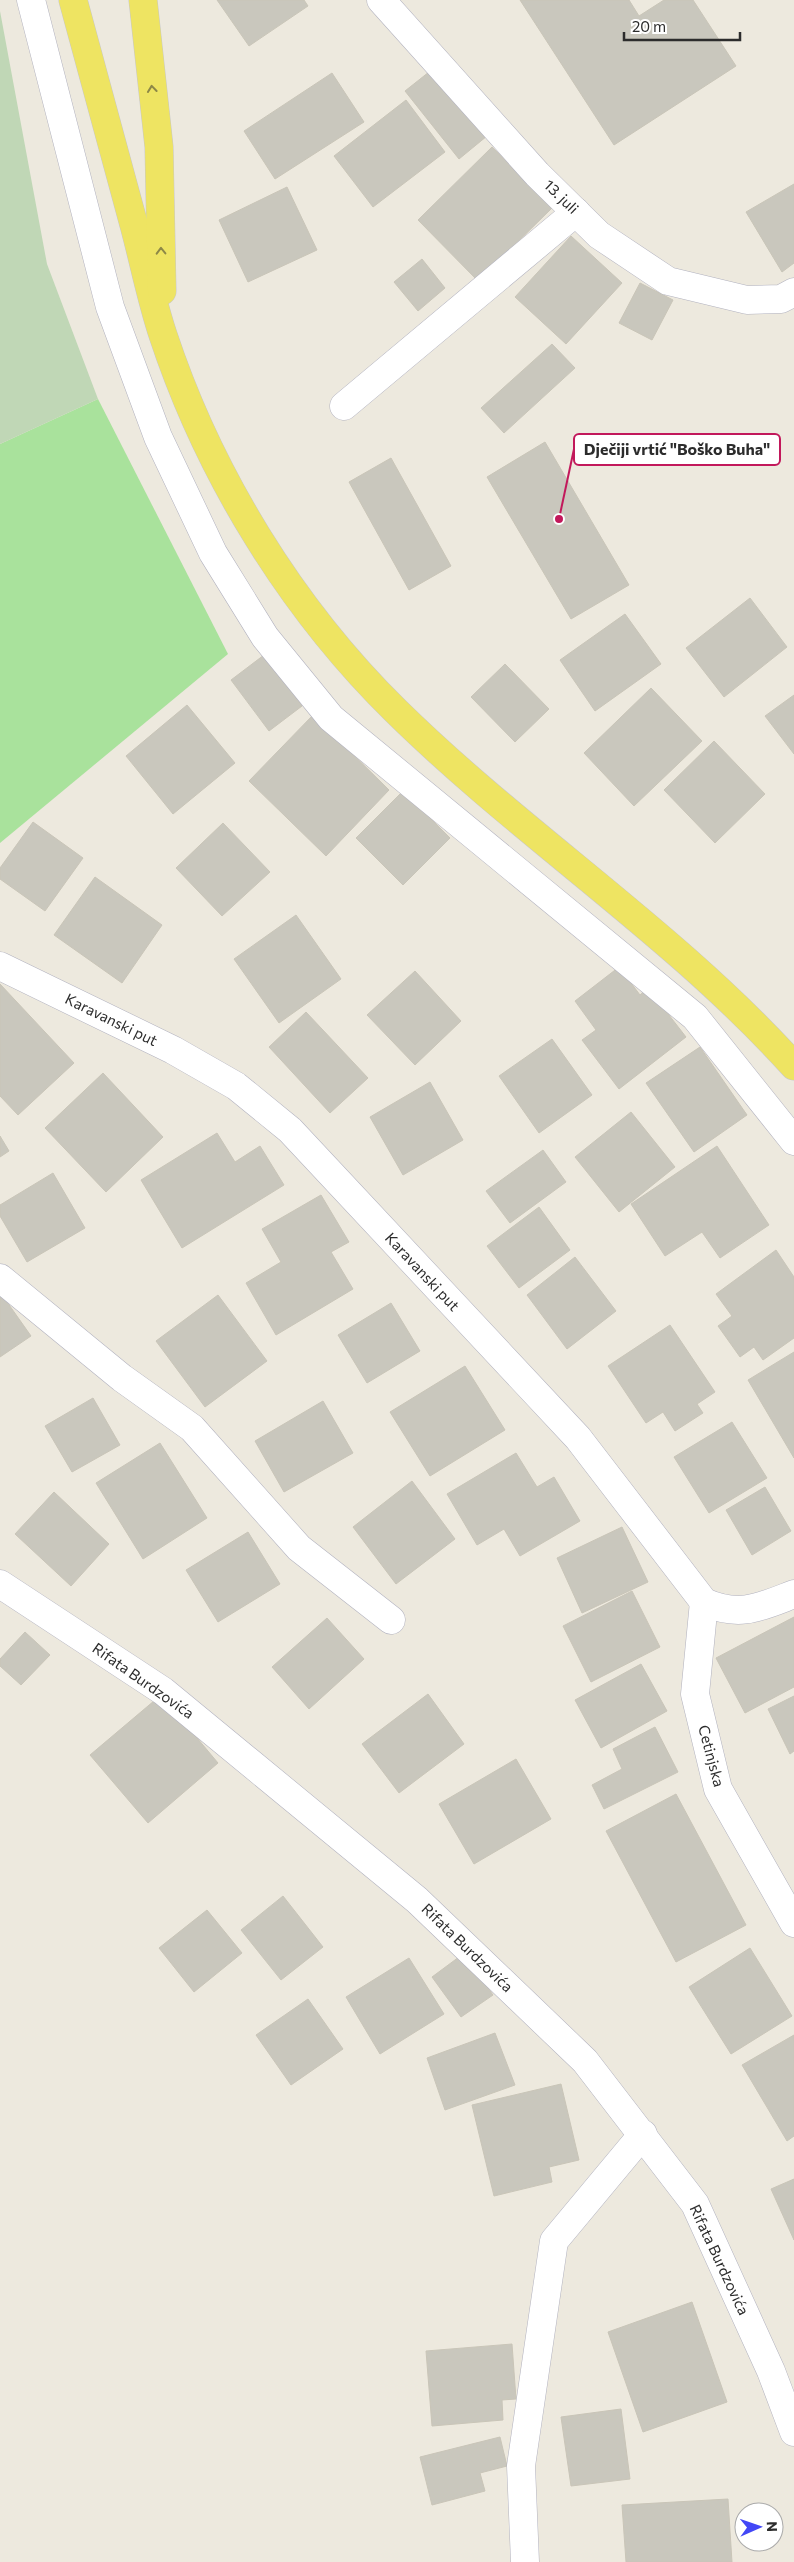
<svg xmlns="http://www.w3.org/2000/svg" width="794" height="2562" viewBox="0 0 794 2562" font-family="Commissioner,sans-serif">
	<rect width="100%" height="100%" fill="#ede9de"/>
	<polygon fill="#a9e29c" points="98,399 228,654 0,843 0,444"/>
	<polygon fill="#c0d7b6" points="0,11 47,264 98,399 0,444"/>
	<g fill="#c9c7bd" stroke="#c9c5b8">
		<polygon points="217,0 304,0 308,6 249,46"/>
		<polygon points="520,0 629,0 639,16 664,0 693,0 736,66 614,145"/>
		<polygon points="434,68 487,136 459,159 405,91"/>
		<polygon points="332,73 364,122 275,179 244,131"/>
		<polygon points="406,100 445,152 373,207 334,156"/>
		<polygon points="492,147 552,208 478,281 418,220"/>
		<polygon points="794,184 794,263 782,272 746,212"/>
		<polygon points="287,187 317,250 248,282 219,220"/>
		<polygon points="571,236 622,283 566,344 515,297"/>
		<polygon points="422,259 445,288 418,311 394,282"/>
		<polygon points="640,283 673,300 652,340 619,323"/>
		<polygon points="552,344 575,368 504,433 481,408"/>
		<polygon points="545,442 629,585 571,619 487,477"/>
		<polygon points="391,458 451,566 409,590 349,482"/>
		<polygon points="750,598 787,647 724,697 686,648"/>
		<polygon points="625,614 661,664 595,711 560,660"/>
		<polygon points="264,655 302,706 269,731 231,680"/>
		<polygon points="505,664 549,709 515,742 471,697"/>
		<polygon points="651,688 702,741 634,806 584,753"/>
		<polygon points="794,695 794,754 765,716"/>
		<polygon points="187,705 235,763 173,814 126,756"/>
		<polygon points="313,715 389,790 326,856 249,781"/>
		<polygon points="714,741 765,794 715,843 664,790"/>
		<polygon points="403,791 450,838 403,885 356,838"/>
		<polygon points="33,822 83,858 45,911 0,879 0,868"/>
		<polygon points="223,823 270,872 222,916 176,868"/>
		<polygon points="95,877 162,925 122,983 54,935"/>
		<polygon points="296,915 341,979 279,1023 234,959"/>
		<polygon points="619,967 640,995 648,988 686,1037 619,1089 582,1040 596,1030 575,1001"/>
		<polygon points="415,971 461,1021 415,1065 367,1015"/>
		<polygon points="0,984 74,1063 18,1115 0,1096"/>
		<polygon points="306,1012 368,1078 330,1113 269,1047"/>
		<polygon points="552,1039 592,1095 539,1133 499,1076"/>
		<polygon points="700,1047 747,1115 694,1152 646,1083"/>
		<polygon points="103,1073 163,1137 106,1192 45,1128"/>
		<polygon points="430,1082 463,1140 403,1175 370,1117"/>
		<polygon points="631,1112 675,1167 619,1212 575,1157"/>
		<polygon points="217,1133 235,1162 260,1146 284,1185 182,1248 141,1180"/>
		<polygon points="0,1136 9,1151 0,1157"/>
		<polygon points="717,1146 769,1225 720,1258 702,1232 665,1256 631,1204"/>
		<polygon points="543,1150 566,1182 510,1223 486,1191"/>
		<polygon points="53,1173 85,1228 27,1262 0,1216 0,1205"/>
		<polygon points="321,1195 349,1242 331,1252 353,1289 276,1335 246,1283 281,1262 262,1229"/>
		<polygon points="539,1207 570,1250 519,1288 487,1246"/>
		<polygon points="776,1250 794,1277 794,1338 763,1360 754,1347 740,1357 718,1326 732,1316 716,1294"/>
		<polygon points="575,1257 616,1311 567,1349 527,1295"/>
		<polygon points="0,1292 31,1336 0,1357"/>
		<polygon points="218,1295 267,1361 205,1407 156,1341"/>
		<polygon points="391,1303 420,1351 367,1383 338,1335"/>
		<polygon points="670,1325 715,1392 697,1404 703,1413 675,1431 663,1412 646,1423 608,1366"/>
		<polygon points="794,1352 794,1458 748,1380"/>
		<polygon points="465,1366 505,1430 430,1476 390,1412"/>
		<polygon points="93,1398 120,1445 72,1472 45,1426"/>
		<polygon points="323,1401 353,1453 284,1492 255,1441"/>
		<polygon points="732,1422 767,1478 709,1513 674,1457"/>
		<polygon points="160,1443 207,1518 143,1559 96,1483"/>
		<polygon points="516,1453 537,1487 554,1477 580,1521 520,1556 504,1529 477,1545 447,1494"/>
		<polygon points="412,1481 455,1539 396,1584 353,1527"/>
		<polygon points="765,1487 791,1531 752,1555 726,1510"/>
		<polygon points="54,1492 109,1544 71,1586 15,1534"/>
		<polygon points="622,1527 648,1582 582,1613 557,1558"/>
		<polygon points="248,1532 280,1584 218,1622 186,1570"/>
		<polygon points="632,1591 660,1647 591,1682 563,1626"/>
		<polygon points="794,1617 794,1687 745,1713 716,1658"/>
		<polygon points="327,1618 364,1659 309,1709 272,1667"/>
		<polygon points="25,1632 50,1655 21,1685 0,1666 0,1659"/>
		<polygon points="641,1664 667,1711 601,1748 575,1700"/>
		<polygon points="428,1694 464,1744 399,1793 362,1744"/>
		<polygon points="161,1695 218,1763 148,1823 90,1755"/>
		<polygon points="794,1696 794,1751 790,1754 768,1709"/>
		<polygon points="655,1727 678,1772 604,1809 592,1785 622,1769 613,1749"/>
		<polygon points="516,1759 551,1819 474,1864 439,1804"/>
		<polygon points="676,1794 746,1925 676,1962 606,1831"/>
		<polygon points="283,1896 323,1947 281,1980 241,1930"/>
		<polygon points="207,1910 242,1953 194,1992 159,1948"/>
		<polygon points="750,1948 792,2016 731,2054 689,1987"/>
		<polygon points="463,1954 493,1995 461,2017 432,1977"/>
		<polygon points="409,1958 444,2014 380,2054 346,1997"/>
		<polygon points="308,1999 343,2049 291,2085 256,2035"/>
		<polygon points="495,2033 515,2085 445,2110 427,2058"/>
		<polygon points="794,2035 794,2136 787,2141 742,2065"/>
		<polygon points="561,2084 579,2160 549,2167 552,2182 494,2196 472,2105"/>
		<polygon points="794,2179 794,2240 771,2189"/>
		<polygon points="692,2302 727,2402 643,2432 608,2332"/>
		<polygon points="512,2344 516,2399 502,2400 503,2420 432,2426 426,2351"/>
		<polygon points="621,2409 630,2479 571,2486 561,2417"/>
		<polygon points="500,2437 507,2466 480,2473 485,2491 432,2505 420,2457"/>
		<polygon points="728,2499 732,2562 626,2562 622,2505"/>
	</g>
	<g fill="none" stroke-linecap="round" stroke-linejoin="round">
		<g stroke="#b2b2bf" stroke-width="29">
			<g id="minor">
				<polyline points="31,0 110,307 158,437 213,553 265,637 331,718 695,1017 794,1141"/>
				<polyline points="381,0 537,174 599,235 668,281 747,300 781,299 794,292"/>
				<polyline points="344,406 576,212"/>
				<path d="M 0,966 L 173,1050 L 236,1086 L 290,1130 L 578,1438 L 704,1602 C 740,1618 760,1607 794,1594"/>
				<polyline points="0,1278 122,1378 192,1428 299,1548 391,1620"/>
				<polyline points="0,1584 163,1691 417,1900 585,2061 695,2204 771,2371 794,2432"/>
				<polyline points="704,1602 695,1694 718,1789 794,1923"/>
				<polyline points="525,2562 521,2466 554,2241 643,2134"/>
			</g>
		</g>
		<g stroke="#c8c8c8" stroke-width="29">
			<g id="major">
				<path d="M 73,0 C 94,75 114,150 134,225 C 144,262 151,299 163,335 C 209,474 291,608 396,711 C 523,836 675,934 794,1066"/>
				<polyline points="143,0 159,147 162,291"/>
			</g>
		</g>
		<use href="#minor" stroke="#fff" stroke-width="28"/>
		<use href="#major" stroke="#eee462" stroke-width="28"/>
	</g>
	<defs><path id="oneway-chevron" d="M-2-3.5L2.5 0L-2 3.5" fill="none" stroke-width="1.6" stroke-linecap="round" stroke-linejoin="round" transform="scale(1.25)"/></defs>
	<g stroke="#8d8847">
		<use href="#oneway-chevron" transform="translate(152 89) rotate(-96)"/>
		<use href="#oneway-chevron" transform="translate(161 251) rotate(-91)"/>
	</g>
	<g text-anchor="middle" stroke-width="4" stroke-linejoin="round" paint-order="stroke">
		<g font-size="15" fill="#2c2c2c" stroke="#fff">
			<text transform="translate(561 197) rotate(44)" y="5">13. juli</text>
			<text transform="translate(111 1020) rotate(26)" y="5">Karavanski put</text>
			<text transform="translate(422 1272) rotate(47)" y="5">Karavanski put</text>
			<text transform="translate(143 1681) rotate(35)" y="5">Rifata Burdzovića</text>
			<text transform="translate(711 1756) rotate(75)" y="5">Cetinjska</text>
			<text transform="translate(467 1948) rotate(44)" y="5">Rifata Burdzovića</text>
			<text transform="translate(719 2260) rotate(65)" y="5">Rifata Burdzovića</text>
		</g>
	</g>
	<path fill="none" stroke="#c2185b" stroke-width="2" d="M559 519L574 449"/>
	<circle fill="#c2185b" stroke="#fff" stroke-width="2" cx="559" cy="519" r="5"/>
	<rect fill="#fff" stroke="#c2185b" stroke-width="2" x="574" y="434" width="206" height="31" rx="5"/>
	<g font-size="16" text-anchor="middle" font-weight="bold" fill="#2c2c2c">
		<text x="677" y="455">Dječiji vrtić "Boško Buha"</text>
	</g>
	<g transform="translate(759 2527) rotate(88)"><circle r="24" fill="#ffffff" stroke="#ababab"/>
	<path d="M0-4L9 19L0 12L-9 19Z" fill="#4247f6"/>
	<text y="-8" font-size="14" font-weight="bold" text-anchor="middle" fill="#2c2c2c">N</text>
	</g>
	<path d="M624 32v8h116v-8" fill="none" stroke="#2c2c2c" stroke-width="2.5"/>
	<text x="632" y="32" font-size="15" fill="#2c2c2c" stroke="#ffffff" stroke-width="4" paint-order="stroke">20 m</text>
</svg>
